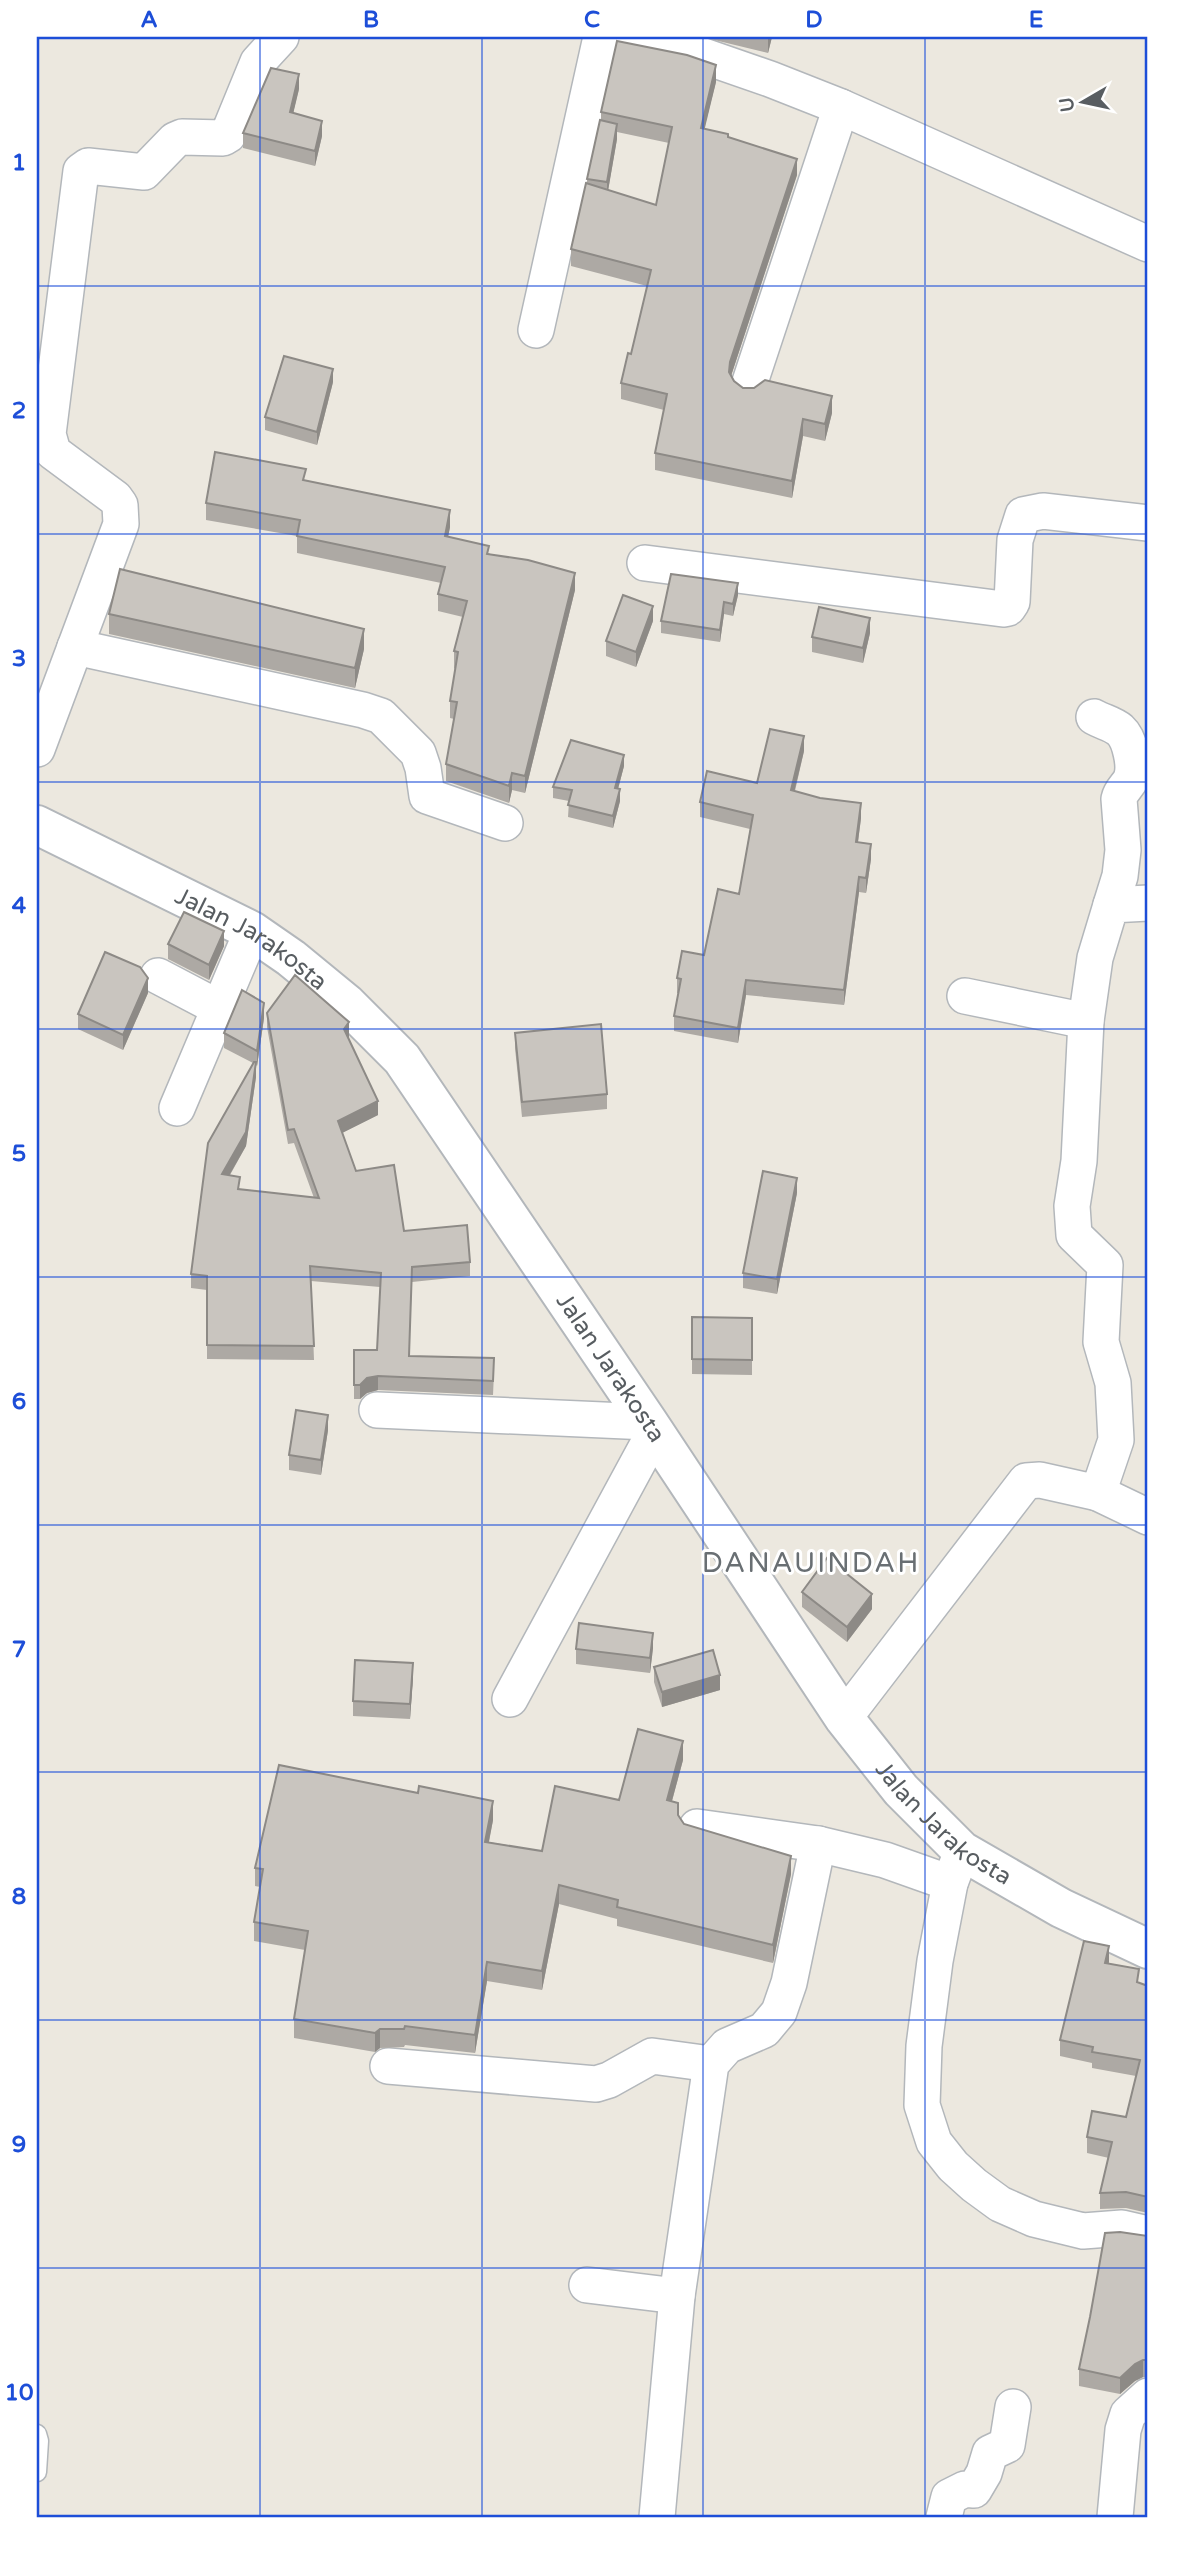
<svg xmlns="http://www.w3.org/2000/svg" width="1185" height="2554" viewBox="0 0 1185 2554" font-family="'Varela Round',sans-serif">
	<rect width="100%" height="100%" fill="#ece8df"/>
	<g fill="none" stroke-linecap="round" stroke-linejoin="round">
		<g stroke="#b3b7bb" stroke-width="21">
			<polyline id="service" points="37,2434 39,2441 37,2472"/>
		</g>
		<g stroke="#b3b7bb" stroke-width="38">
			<g id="minor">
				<polyline points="615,37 692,52 770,79 841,107 1148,244"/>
				<polyline points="536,330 601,37"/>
				<polyline points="749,385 841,107"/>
				<polyline points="645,563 1003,609 1008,608 1012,602 1015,540 1023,515 1043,511 1148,523"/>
				<polyline points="75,647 363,710 381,716 418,753 423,768 427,796 505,823"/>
				<path d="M 1094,717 C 1103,722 1113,724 1120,730 C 1130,739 1136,766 1131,779 C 1127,787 1121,790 1119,799 L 1123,850 L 1120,876 L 1111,905"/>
				<polyline points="37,749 121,524 120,505 115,498 53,452 48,434 81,171 88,166 144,172 175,140 182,137 223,138 228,135 258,62 281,37"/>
				<polyline points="158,976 219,1008"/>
				<polyline points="965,996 1086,1021"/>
				<polyline points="177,1108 252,931"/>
				<polyline points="377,1410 648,1422"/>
				<polyline points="1098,1493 1148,1517"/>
				<polyline points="510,1699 654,1433"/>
				<polyline points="844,1718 1026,1481 1040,1480 1098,1493 1116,1440 1113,1383 1101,1342 1105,1265 1074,1235 1072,1206 1079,1161 1086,1021 1095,958 1111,905 1148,903"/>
				<polyline points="697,1827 818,1844 885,1860 950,1883"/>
				<polyline points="962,1851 950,1883 935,1961 924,2046 922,2105 934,2142 953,2166 974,2185 1000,2204 1034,2219 1083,2231 1122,2228 1148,2234"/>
				<polyline points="388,2066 596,2084 609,2080 652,2056 711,2064"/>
				<polyline points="587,2285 677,2296"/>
				<polyline points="657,2517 677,2296 711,2064 727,2046 764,2030 779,2012 789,1983 818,1844"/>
				<polyline points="944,2517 949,2497 965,2489 974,2490 984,2473 990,2453 1007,2445 1013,2407"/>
				<polyline points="1115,2517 1123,2430 1128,2414 1148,2396"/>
			</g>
		</g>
		<g stroke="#b3b7bb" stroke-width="42">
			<g id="tertiary">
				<path id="s1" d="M 37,825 L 252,931 L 291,958 L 347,1004 L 402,1059 L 648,1422 L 844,1718 L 901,1790 L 962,1851 L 1061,1908 L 1148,1949"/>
			</g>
		</g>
		<use href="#service" stroke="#fff" stroke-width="18"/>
		<use href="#minor" stroke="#fff" stroke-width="35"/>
		<use href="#tertiary" stroke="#fff" stroke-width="38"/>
	</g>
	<g fill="#ada9a4" fill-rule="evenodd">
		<polygon points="702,37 772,37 768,53"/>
		<path d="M 716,82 L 704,129 L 728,137 L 797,175 L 731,376 L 734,381 L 743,388 L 832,413 L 825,441 L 803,436 L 792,498 L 655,470 L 655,453 L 664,410 L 621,399 L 621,383 L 631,354 L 647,286 L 571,266 L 571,249 L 601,121 L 601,112 ZM 617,132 L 669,143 L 656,205 L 608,190 L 617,139 Z"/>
		<polygon points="299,89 293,113 322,136 315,166 243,148 243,133"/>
		<polygon points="333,382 317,445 265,430 265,417"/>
		<polygon points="306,481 450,527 448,536 575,590 525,793 512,790 509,803 446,781 446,764 454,719 450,718 450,701 455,669 454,668 454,651 463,617 438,611 438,594 441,583 297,553 297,536 206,520 206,503"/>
		<polygon points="738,595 733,616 724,614 720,642 661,633 661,621"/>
		<polygon points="109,614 364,649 355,688 109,634"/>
		<polygon points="653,621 636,667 606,656 606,641"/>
		<polygon points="870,633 863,663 812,652 812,637"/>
		<polygon points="804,751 795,791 861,818 858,842 871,859 866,893 859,892 844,1005 746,995 738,1043 674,1031 674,1016 678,993 677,993 677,978 704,955 739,894 750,829 700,817 700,802 757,783"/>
		<polygon points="624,766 618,789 620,801 613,828 568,817 569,801 553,798 553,787"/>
		<polygon points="168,944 224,946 209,980 168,959"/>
		<polygon points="148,993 123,1050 78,1029 78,1014"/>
		<polygon points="267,1013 349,1037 348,1038 378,1115 342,1133 356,1171 404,1231 470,1262 470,1276 412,1282 409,1356 494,1373 493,1395 378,1390 367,1393 360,1399 354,1399 354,1350 377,1350 380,1287 311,1281 314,1360 207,1359 207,1290 191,1288 191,1274 253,1063 224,1048 224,1033 264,1018 257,1066 256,1065 256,1077 246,1146 230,1175 240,1189 314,1198 294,1143 288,1144 267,1027"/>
		<polygon points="515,1033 607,1094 607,1109 522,1117 515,1048"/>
		<polygon points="797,1193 777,1294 743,1288 743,1273"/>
		<polygon points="692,1317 752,1318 752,1375 692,1374"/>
		<polygon points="328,1430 321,1475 289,1470 289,1455"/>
		<polygon points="802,1592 872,1609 847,1642 802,1607"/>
		<polygon points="653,1648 650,1673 576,1664 576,1649"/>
		<polygon points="654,1667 720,1690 662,1707 654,1682"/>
		<polygon points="413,1678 410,1719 353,1716 353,1701"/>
		<polygon points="683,1760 672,1801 678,1815 684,1824 791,1874 773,1963 617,1926 617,1919 559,1904 542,1990 487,1981 475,2053 405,2045 404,2047 380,2048 375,2052 294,2038 294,2019 305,1950 254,1941 254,1922 260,1887 255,1886 255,1868 493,1820 489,1842 542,1851 619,1800"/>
		<polygon points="1108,1964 1139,1983 1148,1986 1148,2213 1126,2208 1100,2209 1100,2193 1109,2158 1087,2153 1087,2137 1126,2117 1136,2076 1092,2068 1092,2063 1060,2056 1060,2040"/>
		<polygon points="1148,2236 1148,2377 1143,2377 1135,2381 1120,2394 1079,2386 1079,2369"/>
	</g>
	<g fill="#8d8a86">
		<polygon points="768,37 772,37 768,53"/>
		<polygon points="716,65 716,82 701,144 701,128"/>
		<polygon points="299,74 299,89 290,127 290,112"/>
		<polygon points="322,121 322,136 315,166 315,151"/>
		<polygon points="617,124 617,139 607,197 607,182"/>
		<polygon points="797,159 797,175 730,379 729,388 730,362"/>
		<polygon points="333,369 333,382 317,445 317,432"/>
		<polygon points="832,396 832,413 825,441 825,424"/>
		<polygon points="803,419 803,436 792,498 792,481"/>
		<polygon points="450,510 450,527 445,553 445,536"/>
		<polygon points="575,573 575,590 525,793 525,776"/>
		<polygon points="738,583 738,595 733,616 733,604"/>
		<polygon points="724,602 724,614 720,642 720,630"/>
		<polygon points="653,606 653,621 636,667 636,652"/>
		<polygon points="870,618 870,633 863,663 863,648"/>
		<polygon points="364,629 364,649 355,688 355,668"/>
		<polygon points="804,736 804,751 791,805 791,790"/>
		<polygon points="624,755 624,766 615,800 615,788"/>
		<polygon points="512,773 512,790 509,803 509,786"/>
		<polygon points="620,789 620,801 613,828 613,816"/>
		<polygon points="861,803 861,818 856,857 856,842"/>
		<polygon points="871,844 871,859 866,893 866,878"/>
		<polygon points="859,877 859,892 844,1005 844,990"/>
		<polygon points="224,931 224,946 209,980 209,965"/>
		<polygon points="148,978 148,993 123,1050 123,1035"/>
		<polygon points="746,980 746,995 738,1043 738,1028"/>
		<polygon points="264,1003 264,1018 257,1066 257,1051"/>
		<polygon points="349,1022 349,1037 344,1044 344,1029"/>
		<polygon points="256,1062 256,1077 246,1146 222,1188 222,1174"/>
		<polygon points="378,1101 378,1115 338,1135 338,1121"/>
		<polygon points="797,1178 797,1193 777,1294 777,1279"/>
		<polygon points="378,1376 378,1390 367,1393 360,1399 360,1385 367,1378"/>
		<polygon points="328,1415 328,1430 321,1475 321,1460"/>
		<polygon points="872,1594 872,1609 847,1642 847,1627"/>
		<polygon points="653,1633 653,1648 650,1673 650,1658"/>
		<polygon points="413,1663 413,1678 410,1719 410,1704"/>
		<polygon points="720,1675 720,1690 662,1707 662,1692"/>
		<polygon points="683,1741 683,1760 667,1819 667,1800"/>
		<polygon points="493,1801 493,1820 485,1861 485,1842"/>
		<polygon points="791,1856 791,1874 773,1963 773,1945"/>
		<polygon points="559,1885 559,1904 542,1990 542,1971"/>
		<polygon points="1109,1946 1109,1962 1105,1979 1105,1963"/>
		<polygon points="487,1962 487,1981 475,2053 475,2035"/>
		<polygon points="380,2029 380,2048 375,2052 375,2033"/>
		<polygon points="1143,2360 1143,2377 1135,2381 1120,2394 1120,2378 1135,2364"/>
	</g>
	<g fill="#c9c5bf" stroke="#8d8a86" stroke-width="2">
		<polygon points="617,41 687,55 716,65 701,128 728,134 728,137 797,159 730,362 729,372 734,381 743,388 754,388 765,380 832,396 825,424 803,419 792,481 655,453 667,394 621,383 628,353 631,354 651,270 571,249 586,183 656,205 672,127 601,112"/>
		<polygon points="271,68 299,74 290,112 322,121 315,151 243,133"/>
		<polygon points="600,120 617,124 607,182 587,179"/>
		<polygon points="284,356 333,369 317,432 265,417"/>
		<polygon points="215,452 306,469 303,480 450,510 445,536 489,546 487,554 528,560 575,573 525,776 512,773 509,786 446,764 457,702 450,701 458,652 454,651 467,601 438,594 445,567 297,536 300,520 206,503"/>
		<polygon points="120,569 364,629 355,668 109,614"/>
		<polygon points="671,574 738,583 733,604 724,602 720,630 661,621"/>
		<polygon points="623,595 653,606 636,652 606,641"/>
		<polygon points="819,607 870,618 863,648 812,637"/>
		<polygon points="770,729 804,736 791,790 820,798 861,803 856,842 871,844 866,878 859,877 844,990 746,980 738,1028 674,1016 681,979 677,978 682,951 704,955 718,889 739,894 753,815 700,802 707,771 757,783"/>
		<polygon points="571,740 624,755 615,788 620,789 613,816 568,805 572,790 553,787"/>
		<polygon points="184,912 224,931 209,965 168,944"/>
		<polygon points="105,952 140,967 148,978 123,1035 78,1014"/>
		<polygon points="295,975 349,1022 344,1029 378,1101 338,1121 356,1171 394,1165 404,1231 467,1225 470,1262 412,1267 409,1356 494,1358 493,1381 378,1376 367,1378 360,1385 354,1385 354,1350 377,1350 381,1273 310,1266 314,1346 207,1345 207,1276 191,1274 208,1143 254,1062 256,1062 246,1132 222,1174 240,1177 238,1189 319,1198 294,1129 288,1130 267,1013"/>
		<polygon points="242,990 264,1003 257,1051 224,1033"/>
		<polygon points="601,1024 607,1094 522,1102 515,1033"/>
		<polygon points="763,1171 797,1178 777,1279 743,1273"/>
		<polygon points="692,1317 752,1318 752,1360 692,1359"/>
		<polygon points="296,1410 328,1415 321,1460 289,1455"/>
		<polygon points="827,1558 872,1594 847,1627 802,1592"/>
		<polygon points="579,1623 653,1633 650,1658 576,1649"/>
		<polygon points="713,1650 720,1675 662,1692 654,1667"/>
		<polygon points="355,1660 413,1663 410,1704 353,1701"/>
		<polygon points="638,1729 683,1741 667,1800 678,1803 678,1815 684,1824 791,1856 773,1945 617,1907 618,1900 559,1885 542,1971 487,1962 475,2035 405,2026 404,2029 380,2029 375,2033 294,2019 308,1931 254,1922 263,1869 255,1868 279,1765 418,1793 419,1786 493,1801 485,1842 542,1851 555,1786 619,1800"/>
		<polygon points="1084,1941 1109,1946 1105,1963 1139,1969 1137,1982 1148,1986 1148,2197 1126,2192 1100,2193 1112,2142 1087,2137 1092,2111 1126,2117 1140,2060 1092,2052 1093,2047 1060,2040"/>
		<polygon points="1120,2232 1148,2236 1148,2360 1143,2360 1135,2364 1120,2378 1079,2369 1090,2317 1105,2233"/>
	</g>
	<path fill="none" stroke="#1d4ed8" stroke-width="2" stroke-opacity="0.55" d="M 260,37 L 260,2517M 482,37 L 482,2517M 703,37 L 703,2517M 925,37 L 925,2517M 37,286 L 1148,286M 37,534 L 1148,534M 37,782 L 1148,782M 37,1029 L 1148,1029M 37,1277 L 1148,1277M 37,1525 L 1148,1525M 37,1772 L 1148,1772M 37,2020 L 1148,2020M 37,2268 L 1148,2268"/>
	<g text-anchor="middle" stroke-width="6" stroke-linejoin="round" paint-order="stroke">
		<g font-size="24" fill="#585d61" stroke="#fff">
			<text dy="8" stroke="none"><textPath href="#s1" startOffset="243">Jalan Jarakosta</textPath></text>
			<text dy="8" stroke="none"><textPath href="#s1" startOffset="810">Jalan Jarakosta</textPath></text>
			<text dy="8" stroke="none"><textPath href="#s1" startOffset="1377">Jalan Jarakosta</textPath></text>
		</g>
		<g font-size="28" letter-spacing="2" fill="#696f73" stroke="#fff">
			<text x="811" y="1572">DANAUINDAH</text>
		</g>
	</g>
	<rect width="1185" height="2554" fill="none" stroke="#ffffff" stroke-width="77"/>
	<g transform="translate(1083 102) rotate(261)" stroke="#ffffff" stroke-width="5" paint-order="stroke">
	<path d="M0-5L12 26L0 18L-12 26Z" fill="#585d61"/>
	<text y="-10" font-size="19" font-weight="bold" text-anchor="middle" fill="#585d61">U</text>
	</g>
	<rect x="38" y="38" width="1108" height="2478" fill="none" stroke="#1d4ed8" stroke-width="2.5"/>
	<g font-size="23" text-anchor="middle" font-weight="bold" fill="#1d4ed8">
		<text x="149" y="27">A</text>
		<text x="371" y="27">B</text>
		<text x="592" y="27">C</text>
		<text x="814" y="27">D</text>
		<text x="1036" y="27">E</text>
		<text x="19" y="170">1</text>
		<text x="19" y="418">2</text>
		<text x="19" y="666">3</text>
		<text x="19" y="913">4</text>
		<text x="19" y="1161">5</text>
		<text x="19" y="1409">6</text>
		<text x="19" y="1657">7</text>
		<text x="19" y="1904">8</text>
		<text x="19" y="2152">9</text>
		<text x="19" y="2400">10</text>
	</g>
</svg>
